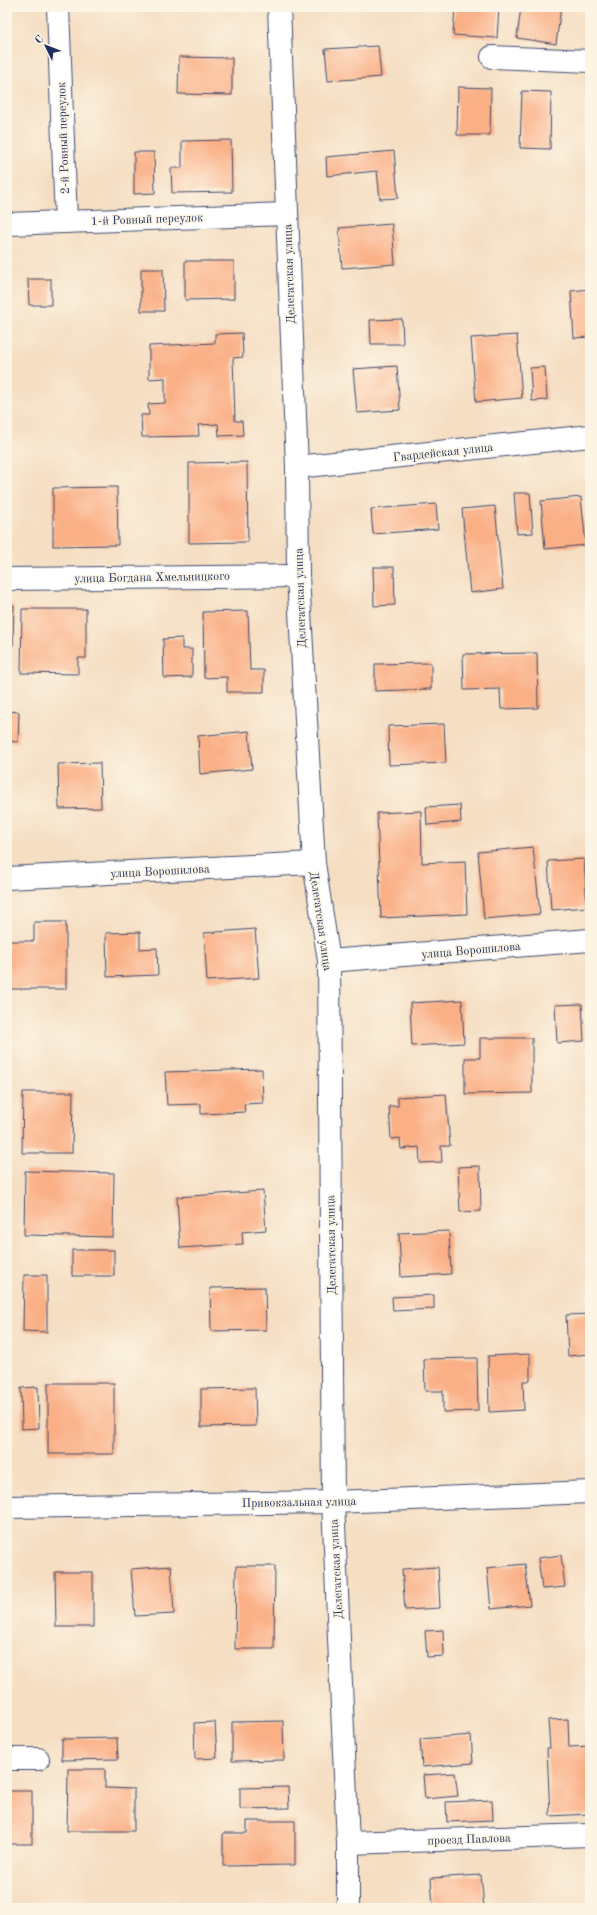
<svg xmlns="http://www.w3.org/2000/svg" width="597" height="1915" viewBox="0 0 597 1915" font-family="'Old Standard TT',serif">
	<rect width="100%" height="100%" fill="#fcf5e5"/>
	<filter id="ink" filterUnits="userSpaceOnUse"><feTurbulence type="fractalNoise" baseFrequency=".025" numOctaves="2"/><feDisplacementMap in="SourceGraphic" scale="8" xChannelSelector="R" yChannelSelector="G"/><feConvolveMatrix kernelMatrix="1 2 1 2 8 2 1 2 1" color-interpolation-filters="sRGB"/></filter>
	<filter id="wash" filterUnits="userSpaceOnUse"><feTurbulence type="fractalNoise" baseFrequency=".012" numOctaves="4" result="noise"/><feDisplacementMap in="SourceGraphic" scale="16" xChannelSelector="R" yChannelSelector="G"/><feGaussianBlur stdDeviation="0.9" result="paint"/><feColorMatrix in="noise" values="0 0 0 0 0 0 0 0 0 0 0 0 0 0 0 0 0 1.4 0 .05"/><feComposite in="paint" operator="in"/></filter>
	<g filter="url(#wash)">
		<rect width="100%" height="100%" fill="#f5dec2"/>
		<g id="blocks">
			<g fill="#faaf85">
				<polygon points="455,7 499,7 497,38 453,35"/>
				<polygon points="521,7 561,7 556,44 517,38"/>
				<polygon points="378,46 381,77 328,81 325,49"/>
				<polygon points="179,57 232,58 232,95 178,94"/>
				<polygon points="458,87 491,88 490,135 457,135"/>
				<polygon points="522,91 551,92 550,149 520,148"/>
				<polygon points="231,140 232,192 172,193 171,168 182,168 182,141"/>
				<polygon points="394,151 398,198 380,199 377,171 327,176 326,157"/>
				<polygon points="134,152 154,152 155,193 134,194"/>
				<polygon points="392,224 395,264 342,268 339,228"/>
				<polygon points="185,261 234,261 234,299 185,300"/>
				<polygon points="141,269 163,269 164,311 141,311"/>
				<polygon points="28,279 51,279 51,305 29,305"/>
				<polygon points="590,289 590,337 574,338 571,291"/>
				<polygon points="402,319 403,344 371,344 370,320"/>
				<polygon points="242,333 243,357 233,358 235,421 242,421 243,435 219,436 218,424 198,425 199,436 142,437 141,415 149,415 148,404 165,403 165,378 149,379 149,346 215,343 215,334"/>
				<polygon points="517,335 522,398 476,402 471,338"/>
				<polygon points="397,366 400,410 357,413 353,369"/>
				<polygon points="545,367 547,400 532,401 530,368"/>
				<polygon points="247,462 248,542 189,543 189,463"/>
				<polygon points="117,487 118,545 53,546 53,488"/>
				<polygon points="514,493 530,493 533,533 517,534"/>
				<polygon points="581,497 586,545 545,549 541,501"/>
				<polygon points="436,504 438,529 373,534 371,509"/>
				<polygon points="495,506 503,589 470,593 462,509"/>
				<polygon points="373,567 394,567 395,605 374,606"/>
				<polygon points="7,605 14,605 13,645 7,645"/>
				<polygon points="22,609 86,609 86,658 78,658 78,674 21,673"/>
				<polygon points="248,611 250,670 264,670 264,692 227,692 227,677 204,678 203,612"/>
				<polygon points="182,638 182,649 192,649 192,677 164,678 163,639"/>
				<polygon points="537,653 538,708 501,709 500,689 464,690 463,654"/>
				<polygon points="431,663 431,689 375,691 375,664"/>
				<polygon points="7,711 19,712 18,742 7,741"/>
				<polygon points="444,724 446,763 389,765 388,726"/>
				<polygon points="249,731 252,769 200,774 198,736"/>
				<polygon points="100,763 101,808 59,809 58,764"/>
				<polygon points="460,805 461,822 427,825 426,807"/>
				<polygon points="421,811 422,863 465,861 467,914 381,918 377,813"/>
				<polygon points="533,847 540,914 484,919 478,852"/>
				<polygon points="584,859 587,907 551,910 548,861"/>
				<polygon points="34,922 66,922 66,989 8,989 8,941 34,941"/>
				<polygon points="255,929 259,978 207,981 204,933"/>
				<polygon points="140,932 140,949 157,948 158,975 107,977 106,933"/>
				<polygon points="462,1000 464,1043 412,1046 410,1003"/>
				<polygon points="582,1004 584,1041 557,1043 555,1005"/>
				<polygon points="480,1038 532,1038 532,1093 465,1094 465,1058 480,1058"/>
				<polygon points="262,1069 263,1103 244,1104 245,1112 201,1114 201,1104 167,1105 165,1072"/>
				<polygon points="23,1092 73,1092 72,1153 22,1153"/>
				<polygon points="446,1094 450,1146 441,1146 442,1162 420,1163 419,1147 401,1149 400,1138 391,1139 389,1106 398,1106 398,1097"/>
				<polygon points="480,1166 481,1211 460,1212 458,1167"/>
				<polygon points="25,1171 114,1173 113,1237 24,1235"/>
				<polygon points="263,1191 266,1230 242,1232 243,1244 180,1248 177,1197"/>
				<polygon points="449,1231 451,1274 401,1277 399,1233"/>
				<rect x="72" y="1250" width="42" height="26"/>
				<polygon points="24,1275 47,1275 47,1332 23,1331"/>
				<polygon points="265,1287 266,1330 211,1331 210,1288"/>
				<polygon points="434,1295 434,1309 393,1311 392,1297"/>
				<polygon points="590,1314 590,1354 568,1356 566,1315"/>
				<polygon points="530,1354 530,1381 523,1381 524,1410 489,1412 488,1356"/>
				<polygon points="477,1358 478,1411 443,1412 443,1391 425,1391 424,1359"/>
				<rect x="48" y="1383" width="66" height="71"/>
				<polygon points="38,1387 39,1428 22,1429 21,1388"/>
				<polygon points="255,1388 256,1426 201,1427 201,1389"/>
				<polygon points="561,1555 565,1587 542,1589 538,1558"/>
				<polygon points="525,1564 530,1605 491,1609 487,1568"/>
				<polygon points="171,1566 174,1614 135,1616 131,1569"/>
				<polygon points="236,1566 275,1566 274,1649 235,1649"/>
				<polygon points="438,1567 440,1608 405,1610 402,1569"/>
				<polygon points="55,1572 93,1572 93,1627 56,1627"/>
				<polygon points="443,1630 444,1656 427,1657 425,1631"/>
				<polygon points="568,1719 569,1747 590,1746 590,1814 550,1816 547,1748 550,1748 548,1720"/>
				<polygon points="283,1721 284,1760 232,1761 232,1722"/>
				<polygon points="215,1722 217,1758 195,1759 194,1723"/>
				<polygon points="471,1735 473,1763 422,1767 420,1739"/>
				<polygon points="117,1738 118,1759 62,1760 62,1739"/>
				<polygon points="68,1769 105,1769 105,1788 134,1789 134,1831 67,1831"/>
				<polygon points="455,1773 458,1796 425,1799 423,1775"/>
				<polygon points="288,1787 289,1808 240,1809 240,1788"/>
				<rect x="7" y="1791" width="25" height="53"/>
				<polygon points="492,1800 493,1820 447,1822 446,1802"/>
				<polygon points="247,1821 295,1821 295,1865 223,1866 223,1833 247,1833"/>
				<polygon points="481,1875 484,1908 433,1908 431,1878"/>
			</g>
		</g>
	</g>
	<g filter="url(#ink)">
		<use href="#blocks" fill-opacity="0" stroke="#3c496d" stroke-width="1"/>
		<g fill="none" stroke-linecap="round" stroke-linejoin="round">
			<g stroke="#3c496d" stroke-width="24">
				<g id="minor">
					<polyline points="58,7 66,222"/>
					<polyline points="279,7 297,467 298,576 314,863 329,961 333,1502 348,1843 348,1908"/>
					<polyline points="492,57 590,61"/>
					<polyline points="7,224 287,214"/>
					<polyline points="297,467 590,436"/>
					<polyline points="7,579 298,576"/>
					<polyline points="7,878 314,863"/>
					<polyline points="329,961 590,940"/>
					<polyline points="7,1507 333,1502 590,1492"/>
					<polyline points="7,1759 38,1759"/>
					<polyline points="348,1843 590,1835"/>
				</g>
			</g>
			<use href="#minor" stroke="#fff" stroke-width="22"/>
		</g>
	</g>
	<g text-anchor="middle" stroke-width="3.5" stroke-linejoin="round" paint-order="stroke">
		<g font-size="12" fill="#1b2f5e" stroke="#fcf5e5">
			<text transform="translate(63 138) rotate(-92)" y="4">2-й Ровный переулок</text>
			<text transform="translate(147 219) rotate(-2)" y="4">1-й Ровный переулок</text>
			<text transform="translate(289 274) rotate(-92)" y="4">Делегатская улица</text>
			<text transform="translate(443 452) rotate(-6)" y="4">Гвардейская улица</text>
			<text transform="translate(152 577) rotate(-1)" y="4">улица Богдана Хмельницкого</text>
			<text transform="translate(300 598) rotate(-92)" y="4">Делегатская улица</text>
			<text transform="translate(160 871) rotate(-3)" y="4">улица Ворошилова</text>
			<text transform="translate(321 921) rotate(82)" y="4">Делегатская улица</text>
			<text transform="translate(471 950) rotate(-5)" y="4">улица Ворошилова</text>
			<text transform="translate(331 1245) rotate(-91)" y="4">Делегатская улица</text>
			<text transform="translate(299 1502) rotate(-1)" y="4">Привокзальная улица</text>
			<text transform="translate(336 1569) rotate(-93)" y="4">Делегатская улица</text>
			<text transform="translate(469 1839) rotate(-2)" y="4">проезд Павлова</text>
		</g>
	</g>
	<rect width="597" height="1915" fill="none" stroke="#fcf5e5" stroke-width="24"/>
	<g transform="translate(46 46) rotate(313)" stroke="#fcf5e5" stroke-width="3" paint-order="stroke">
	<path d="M0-3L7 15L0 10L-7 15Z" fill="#1b2f5e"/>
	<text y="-6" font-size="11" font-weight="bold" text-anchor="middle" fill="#1b2f5e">С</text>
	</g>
</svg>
